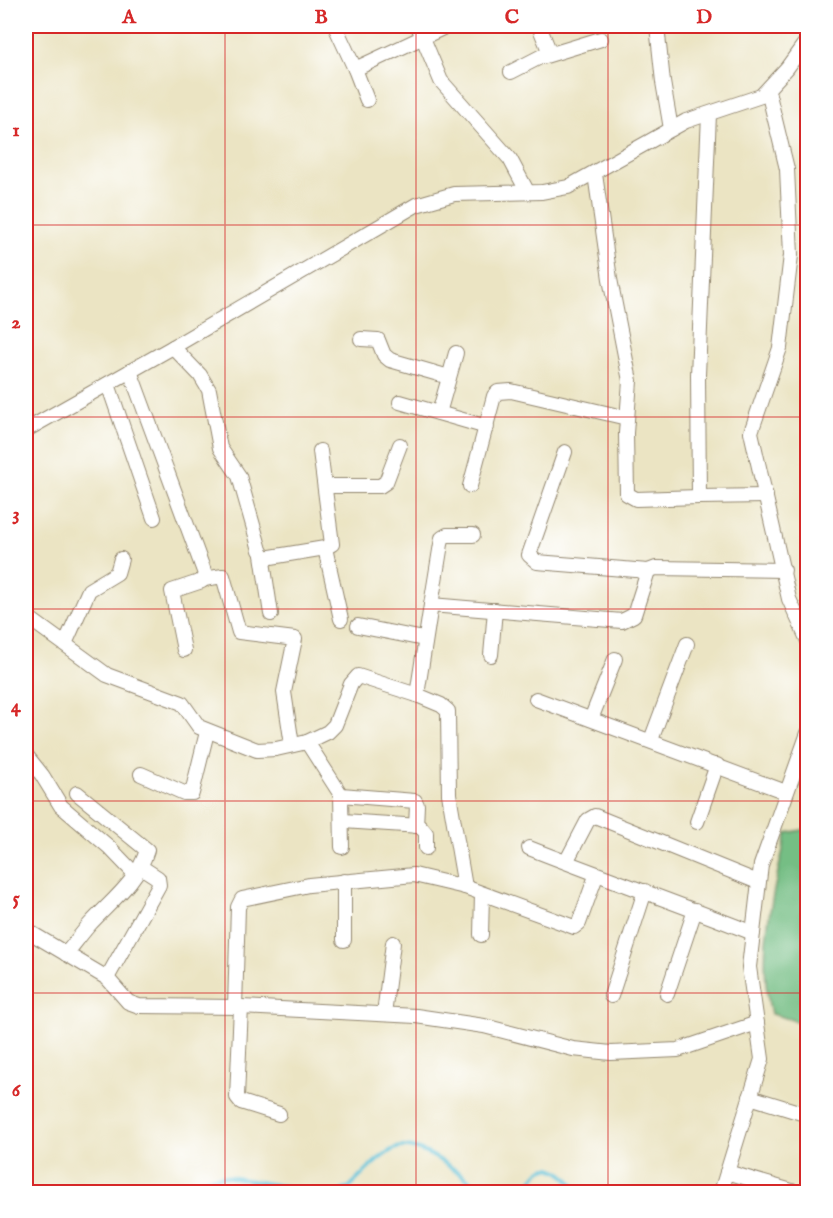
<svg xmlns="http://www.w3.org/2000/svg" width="833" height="1218" viewBox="0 0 833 1218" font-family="'IM FELL English',serif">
	<rect width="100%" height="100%" fill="#fff"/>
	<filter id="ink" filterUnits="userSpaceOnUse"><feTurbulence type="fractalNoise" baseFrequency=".0167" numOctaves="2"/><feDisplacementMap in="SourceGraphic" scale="12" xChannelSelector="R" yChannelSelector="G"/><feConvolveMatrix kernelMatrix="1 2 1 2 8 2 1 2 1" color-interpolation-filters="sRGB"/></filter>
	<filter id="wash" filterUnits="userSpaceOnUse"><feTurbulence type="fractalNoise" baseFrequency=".008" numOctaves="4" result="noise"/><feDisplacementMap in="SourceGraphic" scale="24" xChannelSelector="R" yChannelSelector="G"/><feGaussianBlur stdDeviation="1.35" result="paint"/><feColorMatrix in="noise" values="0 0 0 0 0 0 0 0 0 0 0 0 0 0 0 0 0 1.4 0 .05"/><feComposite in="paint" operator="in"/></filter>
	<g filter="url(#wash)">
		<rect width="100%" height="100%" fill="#ebe4c3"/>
		<path fill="#74be84" stroke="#587451" stroke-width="1.5" d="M 807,829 L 808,829 L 807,1024 L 771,1014 C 756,952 773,893 787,833 Z"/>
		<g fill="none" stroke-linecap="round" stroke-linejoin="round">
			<g stroke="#59c0d6" stroke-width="4">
				<polyline points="26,1190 28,1192"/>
				<path d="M 182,1192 C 190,1180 209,1177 223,1176 L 317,1192"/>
				<path d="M 339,1192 L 348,1188 C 362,1176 377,1157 394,1149 C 418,1137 466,1179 486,1192"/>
				<path d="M 520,1192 C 530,1188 532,1177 540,1171 C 553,1161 573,1181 577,1192"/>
			</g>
		</g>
	</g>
	<g filter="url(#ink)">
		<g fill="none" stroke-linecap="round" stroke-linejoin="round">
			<g stroke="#938770" stroke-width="16">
				<g id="street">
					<polyline points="335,26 355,69 447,26"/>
					<polyline points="418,26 441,81 510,159 527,191"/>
					<polyline points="657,26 663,82 671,129"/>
					<polyline points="542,57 601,39"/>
					<polyline points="355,69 367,100"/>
					<polyline points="511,72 546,54 548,48 539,26"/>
					<polyline points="768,91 787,169 791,255 780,348 751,432 789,599 808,641"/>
					<polyline points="595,174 610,279 630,381 626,433 627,494 636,499 699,497 698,375 709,114"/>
					<polyline points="361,339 378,340 384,355 390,360 449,377"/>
					<polyline points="173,347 200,375 209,390 220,448 239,476 260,550 265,558 325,548 332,544 320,451"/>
					<polyline points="130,371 205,574 202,581 172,591 184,650"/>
					<polyline points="108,384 154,518"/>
					<polyline points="400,402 487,427"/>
					<polyline points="439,413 456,353"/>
					<polyline points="26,430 173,347 416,205 454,194 542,192 568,187 686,121 761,96 787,68 808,39"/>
					<polyline points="565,452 529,555 537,562 648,571"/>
					<polyline points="325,486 380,486 386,482 400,445"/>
					<polyline points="470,486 494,396 498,392 511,391 627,418"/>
					<polyline points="699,497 766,496"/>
					<polyline points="325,548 341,619"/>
					<polyline points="262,555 271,614"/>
					<polyline points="204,579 223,576 239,632 295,639 284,692 292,745"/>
					<polyline points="431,605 442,538 447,535 473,535"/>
					<polyline points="26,616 107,675 182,703 199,727 257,750 276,749 307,742 328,732 335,725 351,684 358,676 417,695 431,605 622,621 634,615 648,571 656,568 784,570"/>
					<polyline points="358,626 424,639"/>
					<polyline points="65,644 89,590 117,573 121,559"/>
					<polyline points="491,655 495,610"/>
					<polyline points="417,695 441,705 448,711 449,794 465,887 574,927 579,923 596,876"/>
					<polyline points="536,699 786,792"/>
					<polyline points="591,719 615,659"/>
					<polyline points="651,740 687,644"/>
					<polyline points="307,742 341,795 342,847"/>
					<polyline points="26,755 42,775 61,806 109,847 135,874"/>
					<polyline points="141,774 184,793 192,793 207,732"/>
					<polyline points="341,795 415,801 417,805 416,826"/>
					<polyline points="343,821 420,826 426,833 426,848"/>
					<polyline points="697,822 717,765"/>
					<path d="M 529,848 C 603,877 679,904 753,933"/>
					<polyline points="566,862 588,820 595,816 758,882"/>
					<polyline points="344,881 344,940"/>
					<polyline points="26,930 107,978 128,1002 139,1006 241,1007 416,1016 484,1026 573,1049 611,1053 678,1050 757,1023"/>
					<polyline points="481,935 482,894"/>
					<path d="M 66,954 C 74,944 82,933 90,924 C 111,901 138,881 147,850 L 77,793"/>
					<polyline points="107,978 159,885 158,878 141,867"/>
					<polyline points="667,994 695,910"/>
					<polyline points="611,996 645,891"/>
					<polyline points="235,1007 238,907 242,899 309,885 414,875 465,887"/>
					<polyline points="241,1007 237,1097 241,1102 279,1114"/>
					<polyline points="384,1014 393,943"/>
					<polyline points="750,1097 808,1115"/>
					<polyline points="727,1172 795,1192"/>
					<polyline points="721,1192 762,1059 749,967 761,865 808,733"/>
				</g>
			</g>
			<use href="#street" stroke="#fff" stroke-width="14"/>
		</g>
	</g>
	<path fill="none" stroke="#d62828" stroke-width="1.5" stroke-opacity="0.55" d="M 225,26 L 225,1192M 416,26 L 416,1192M 608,26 L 608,1192M 26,225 L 808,225M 26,417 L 808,417M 26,609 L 808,609M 26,801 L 808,801M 26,993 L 808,993"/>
	<rect width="833" height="1218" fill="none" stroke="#fff" stroke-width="66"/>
	<rect x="33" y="33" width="767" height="1152" fill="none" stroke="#d62828" stroke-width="2"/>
	<g font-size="20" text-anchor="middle" font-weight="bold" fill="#d62828">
		<text x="129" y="23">A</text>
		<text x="321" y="23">B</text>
		<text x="512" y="23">C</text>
		<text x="704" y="23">D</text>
		<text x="16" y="136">1</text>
		<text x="16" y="328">2</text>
		<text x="16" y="520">3</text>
		<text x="16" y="712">4</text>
		<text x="16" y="904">5</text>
		<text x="16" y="1096">6</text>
	</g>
</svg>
